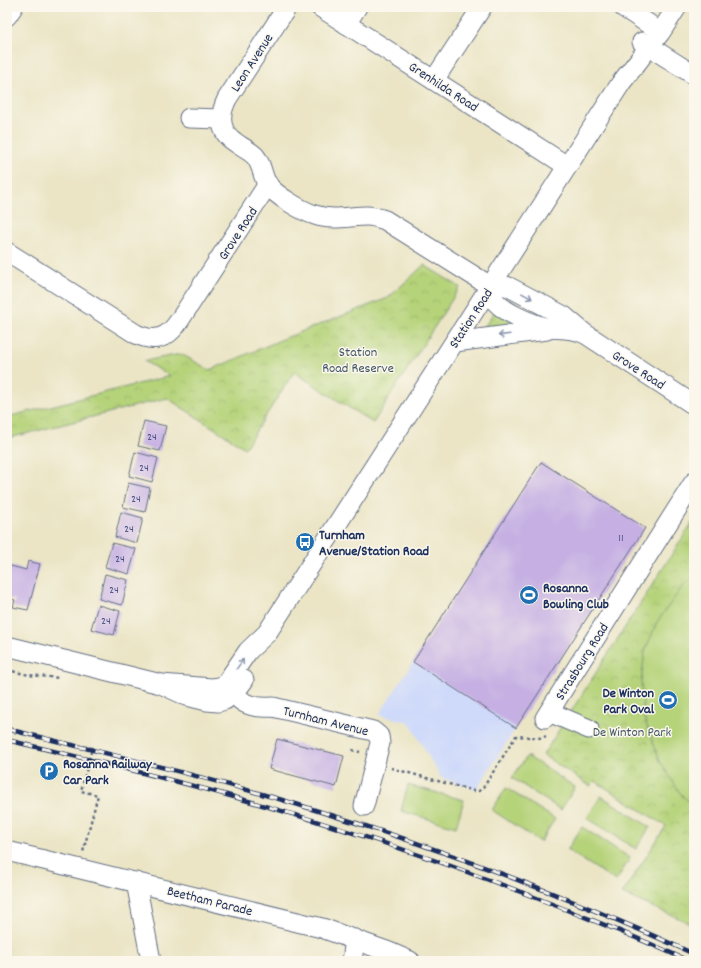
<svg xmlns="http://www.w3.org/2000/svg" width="701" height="968" viewBox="0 0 701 968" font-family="Dekko,sans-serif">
	<defs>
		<pattern id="grass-dots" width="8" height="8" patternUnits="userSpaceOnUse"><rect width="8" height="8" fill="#b5d379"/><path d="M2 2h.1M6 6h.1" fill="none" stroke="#9bb56b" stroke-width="1.8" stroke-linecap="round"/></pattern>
		<pattern id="park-crowns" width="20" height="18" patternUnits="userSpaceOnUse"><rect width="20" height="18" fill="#b5d379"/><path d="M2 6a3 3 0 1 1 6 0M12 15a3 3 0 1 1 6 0" fill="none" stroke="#9bb56b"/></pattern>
	</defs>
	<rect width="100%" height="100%" fill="#fbf7ec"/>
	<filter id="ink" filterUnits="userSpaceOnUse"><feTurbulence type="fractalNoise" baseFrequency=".025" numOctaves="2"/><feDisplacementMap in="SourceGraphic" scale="8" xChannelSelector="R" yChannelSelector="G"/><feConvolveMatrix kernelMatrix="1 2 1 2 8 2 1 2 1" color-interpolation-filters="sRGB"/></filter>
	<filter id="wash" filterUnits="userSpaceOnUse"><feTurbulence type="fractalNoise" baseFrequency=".012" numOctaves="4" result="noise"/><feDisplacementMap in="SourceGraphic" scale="16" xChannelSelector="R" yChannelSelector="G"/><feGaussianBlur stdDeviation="0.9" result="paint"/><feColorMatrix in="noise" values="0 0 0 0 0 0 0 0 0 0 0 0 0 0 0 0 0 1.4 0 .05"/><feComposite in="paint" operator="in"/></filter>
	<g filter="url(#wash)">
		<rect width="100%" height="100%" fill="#ebe5c6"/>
		<polygon fill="#cfdafa" points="413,662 516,728 477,789 441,778 409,722 379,715"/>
		<polygon fill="url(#grass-dots)" stroke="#68816c" points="495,311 519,326 482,330"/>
		<g fill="url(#park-crowns)" stroke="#68816c">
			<polygon points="424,265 460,287 373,423 294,372 245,448 167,398 9,438 7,440 7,417 170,376 144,361 181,354 210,370 285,338 388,298"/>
			<polygon points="694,520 694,925 622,894 666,826 595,781 590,786 543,755"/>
		</g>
		<g fill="#b5d379" stroke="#68816c">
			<polygon points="694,577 694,807 680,793 660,761 644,718 641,682 645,651 657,622 683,586"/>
			<polygon points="527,756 575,787 561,810 512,778"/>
			<polygon points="408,785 464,800 456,827 401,811"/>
			<polygon points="506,788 555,819 540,842 492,810"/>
			<polygon points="601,796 650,827 636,849 587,818"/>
			<polygon points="582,827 630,858 616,881 567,850"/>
		</g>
		<g id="blocks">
			<g fill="#c6b0e3">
				<polygon points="144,421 166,426 160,451 138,446"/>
				<polygon points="135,452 158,458 152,482 129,476"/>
				<polygon points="541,462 645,528 516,728 413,662"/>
				<polygon points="128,483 150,488 145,512 123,507"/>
				<polygon points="121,512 143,518 137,543 115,537"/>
				<polygon points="112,543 136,549 129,574 105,567"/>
				<polygon points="28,561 40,564 28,610 13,607 15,600 7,598 7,565 26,570"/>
				<polygon points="105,574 128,580 122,605 99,599"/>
				<polygon points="98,605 120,611 114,635 91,629"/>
				<polygon points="277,739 344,756 336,787 269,769"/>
			</g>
		</g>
	</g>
	<g filter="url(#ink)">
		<use href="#blocks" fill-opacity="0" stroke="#646f82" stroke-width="1"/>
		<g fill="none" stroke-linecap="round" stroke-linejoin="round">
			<g stroke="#646f82" stroke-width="21">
				<g id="minor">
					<path d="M 287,7 L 227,99 C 219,115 219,132 235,142 C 241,147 249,150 255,156 C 262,164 262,175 267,184 C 275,195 302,211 315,215 C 332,221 350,216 367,216 C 373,216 379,218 385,220 L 490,286 L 501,285 L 509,287 L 564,316 L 584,333 L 694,405"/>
					<polyline points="320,7 567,166"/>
					<polyline points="623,7 650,25"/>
					<polyline points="7,16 13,7"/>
					<polyline points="346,24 357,7"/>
					<polyline points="642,42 694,75"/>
					<polyline points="434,80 482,7"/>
					<polyline points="189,118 221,119"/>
					<path d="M 7,252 L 136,334 C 155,343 168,338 179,321 L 268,184"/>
					<path d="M 490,286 C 491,290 491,294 493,298 C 501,312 534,325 549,328 C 560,329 572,328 583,333"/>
					<polyline points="455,342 547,330"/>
					<polyline points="7,646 161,684 187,696 207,701 218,702 225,700 236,691 244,680"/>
					<path d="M 229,683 C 233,686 233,689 235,693 C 242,707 259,708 273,707 L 373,731 L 379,736 L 380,743 L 364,806"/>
					<polyline points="161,684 212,688 224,686 248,651 267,633 621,83 660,33 677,7"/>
					<polyline points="549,712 589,729"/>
					<polyline points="545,718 694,482"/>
					<polyline points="7,851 322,928 389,952 410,961"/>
					<polyline points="136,882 151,961"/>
					<polyline points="352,961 355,939"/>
				</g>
			</g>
			<g stroke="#646f82" stroke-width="2.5" stroke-dasharray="3 3" stroke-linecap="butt">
				<polyline points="7,670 29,675 60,678"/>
				<polyline points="7,730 92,748 81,791 98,795 83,852"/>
				<polyline points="352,750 360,752"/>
				<polyline points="391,768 474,791 479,791 483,788 516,736 542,738 546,736"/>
			</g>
			<use href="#minor" stroke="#fff" stroke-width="19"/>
			<g stroke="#1b2f5e" stroke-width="4.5">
				<g id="rail">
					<path d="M 7,729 C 105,753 203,776 299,805 C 434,846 566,895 694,954"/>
					<path d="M 7,740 C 83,758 159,776 234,797 C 345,828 454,865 562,908 C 604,925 647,941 688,961"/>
				</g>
			</g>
			<use href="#rail" stroke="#fbf7ec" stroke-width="3" stroke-dasharray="9" stroke-linecap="butt"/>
		</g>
		<defs><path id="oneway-shaft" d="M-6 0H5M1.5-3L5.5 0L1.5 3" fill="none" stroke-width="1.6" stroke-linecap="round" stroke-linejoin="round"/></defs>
		<g stroke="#8d97ae">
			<use href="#oneway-shaft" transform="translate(527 296) rotate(29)"/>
			<use href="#oneway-shaft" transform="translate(504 335) rotate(173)"/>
			<use href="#oneway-shaft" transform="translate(240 664) rotate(-55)"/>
		</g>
	</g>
	<defs>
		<g id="bus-disc" transform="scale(1)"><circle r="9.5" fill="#1f6fb2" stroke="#fbf7ec"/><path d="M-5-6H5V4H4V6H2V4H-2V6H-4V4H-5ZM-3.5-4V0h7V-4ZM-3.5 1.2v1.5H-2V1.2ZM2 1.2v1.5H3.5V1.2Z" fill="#fff"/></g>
		<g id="stadium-disc" transform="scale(1)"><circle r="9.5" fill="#1f6fb2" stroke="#fbf7ec"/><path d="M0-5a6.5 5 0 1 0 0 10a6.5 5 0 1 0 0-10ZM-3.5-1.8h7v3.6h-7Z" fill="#fff"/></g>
		<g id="parking-disc" transform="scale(1)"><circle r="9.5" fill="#1f6fb2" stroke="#fbf7ec"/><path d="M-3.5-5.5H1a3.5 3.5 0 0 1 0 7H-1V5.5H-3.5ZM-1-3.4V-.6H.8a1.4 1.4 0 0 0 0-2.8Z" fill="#fff"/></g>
	</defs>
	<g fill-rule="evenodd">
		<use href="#bus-disc" x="305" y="542"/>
		<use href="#stadium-disc" x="529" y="595"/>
		<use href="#stadium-disc" x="668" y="700"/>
		<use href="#parking-disc" x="49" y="771"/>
	</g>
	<g text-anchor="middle" stroke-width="3" stroke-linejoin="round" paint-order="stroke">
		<g font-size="12" fill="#464f7f">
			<text x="152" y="440">24</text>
			<text x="144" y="471">24</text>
			<text x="136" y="502">24</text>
			<text x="129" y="532">24</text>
			<text x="621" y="541">11</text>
			<text x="120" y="562">24</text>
			<text x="114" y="593">24</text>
			<text x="106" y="624">24</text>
		</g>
		<g font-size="14" fill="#1b2f5e" stroke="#fbf7ec">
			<text transform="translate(251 62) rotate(-57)" y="5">Leon Avenue</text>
			<text transform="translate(444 86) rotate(33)" y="5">Grenhilda Road</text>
			<text transform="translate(237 233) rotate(-57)" y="5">Grove Road</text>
			<text transform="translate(470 318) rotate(-57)" y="5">Station Road</text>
			<text transform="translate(639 369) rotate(33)" y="5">Grove Road</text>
			<text transform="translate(581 661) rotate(-58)" y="5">Strasbourg Road</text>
			<text transform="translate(326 720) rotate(14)" y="5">Turnham Avenue</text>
			<text transform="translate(210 900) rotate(14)" y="5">Beetham Parade</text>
		</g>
		<g font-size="14" fill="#425865" stroke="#fbf7ec">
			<text x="358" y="356">Station<tspan x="358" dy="16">Road Reserve</tspan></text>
			<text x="632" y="736">De Winton Park</text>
		</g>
		<g font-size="14" font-weight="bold" fill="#1b2f5e" stroke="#fbf7ec" text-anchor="start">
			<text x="319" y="539">Turnham<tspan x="319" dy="16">Avenue/Station Road</tspan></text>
			<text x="543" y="592">Rosanna<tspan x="543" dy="16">Bowling Club</tspan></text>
			<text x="654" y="697" text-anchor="end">De Winton<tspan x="654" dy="16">Park Oval</tspan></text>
			<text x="63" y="768">Rosanna Railway<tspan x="63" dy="16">Car Park</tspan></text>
		</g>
	</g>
	<rect width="701" height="968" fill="none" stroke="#fbf7ec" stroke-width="24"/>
</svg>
